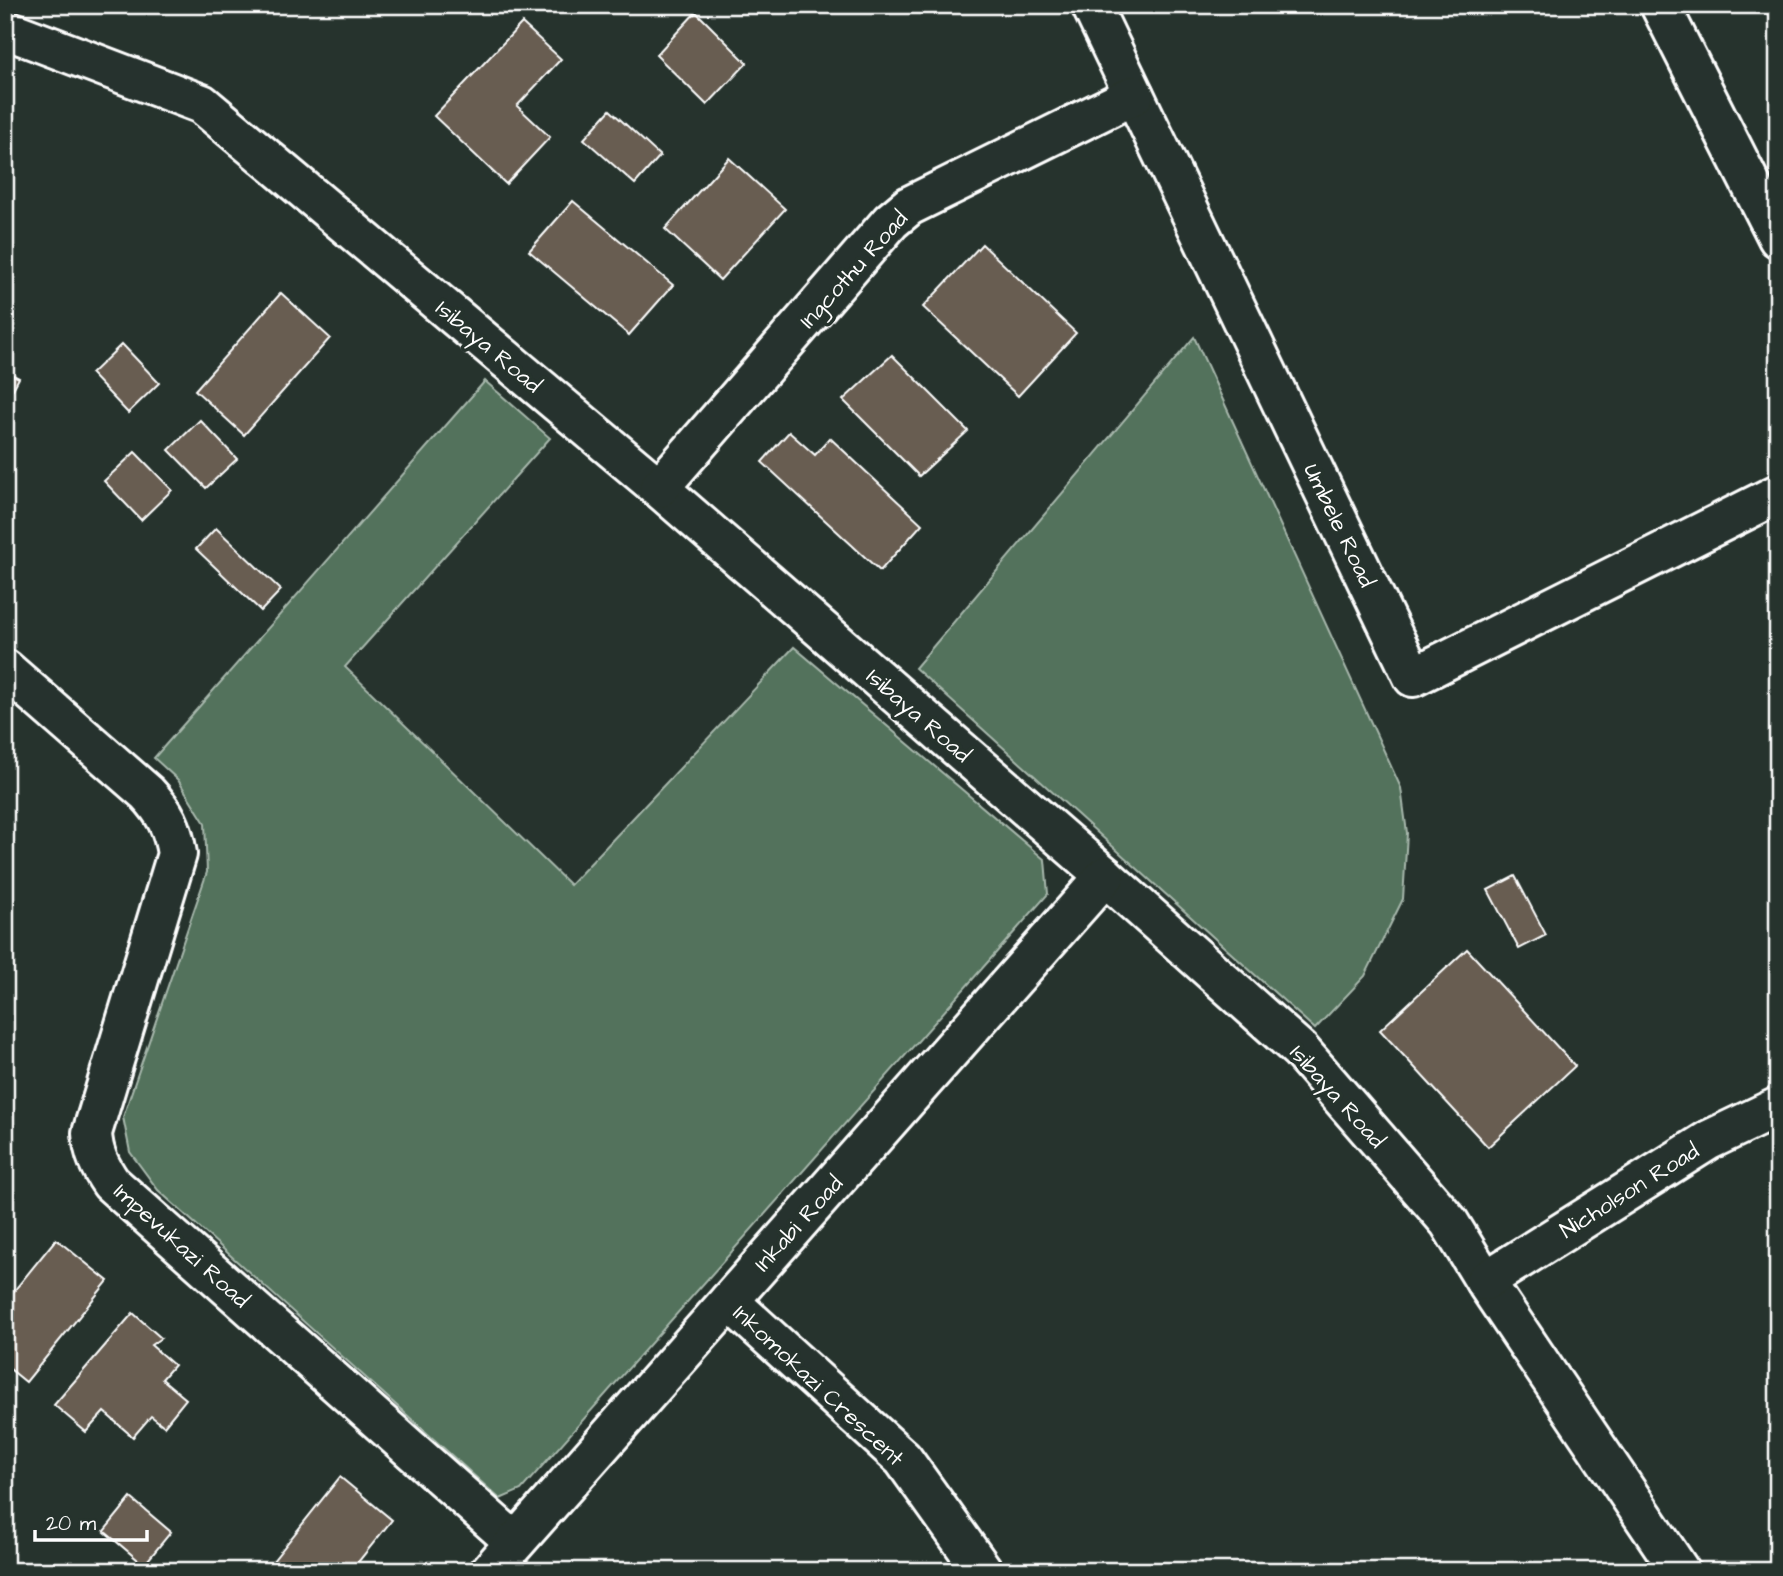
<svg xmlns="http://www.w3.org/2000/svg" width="1783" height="1576" viewBox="0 0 1783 1576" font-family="'Architects Daughter',sans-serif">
	<rect width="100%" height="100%" fill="#26332d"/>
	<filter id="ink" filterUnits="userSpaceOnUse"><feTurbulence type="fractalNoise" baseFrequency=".0143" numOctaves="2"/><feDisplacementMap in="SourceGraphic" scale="14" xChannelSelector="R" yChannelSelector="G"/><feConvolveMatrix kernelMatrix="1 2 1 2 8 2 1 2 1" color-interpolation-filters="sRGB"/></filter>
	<g filter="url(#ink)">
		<g fill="#52725b" stroke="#a8b8ad" stroke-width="2">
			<polygon points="1194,337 1401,788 1407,833 1403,899 1365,976 1315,1029 915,668"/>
			<polygon points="485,381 550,438 345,667 570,885 794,647 1045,860 1048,894 521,1490 500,1499 158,1190 130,1152 123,1117 207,872 205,823 178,780 154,758"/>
		</g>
		<g fill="#675d51" stroke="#fff" stroke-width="2">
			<polygon points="696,12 747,63 707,105 656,55"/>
			<polygon points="522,23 561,59 517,106 550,137 506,184 434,116"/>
			<polygon points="610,110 660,156 635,184 584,139"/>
			<polygon points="729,158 785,209 720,280 665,229"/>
			<polygon points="573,201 673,285 629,335 529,251"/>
			<polygon points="982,244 1076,333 1018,396 923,307"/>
			<polygon points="281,293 330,338 244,435 195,390"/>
			<polygon points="122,344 159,383 128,413 91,374"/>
			<polygon points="892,355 968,431 919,476 843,400"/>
			<polygon points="5,371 19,378 5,404"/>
			<polygon points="200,420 237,459 206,488 169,450"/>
			<polygon points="789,432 815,455 830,438 922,524 880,571 762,462"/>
			<polygon points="135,452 172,490 141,520 104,481"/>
			<polygon points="216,528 281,590 261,611 196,549"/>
			<polygon points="1515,876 1546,935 1519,949 1488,890"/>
			<polygon points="1467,949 1575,1066 1488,1147 1380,1030"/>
			<polygon points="56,1239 108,1281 26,1382 5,1365 5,1302"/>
			<polygon points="133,1313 161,1338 151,1345 174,1365 162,1379 186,1399 164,1426 151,1416 133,1437 104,1412 86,1432 54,1405"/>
			<polygon points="340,1477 392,1520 351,1571 265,1571"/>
			<polygon points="131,1498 171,1532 144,1565 104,1531"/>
		</g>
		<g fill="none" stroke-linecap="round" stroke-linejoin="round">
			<g stroke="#fff" stroke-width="44">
				<g id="street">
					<polyline points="1091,5 1413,677 1778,494"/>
					<polyline points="1660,5 1778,238"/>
					<polyline points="5,29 202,104 659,488 1105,876 1300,1050 1449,1222 1485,1281 1680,1571"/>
					<polyline points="659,488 891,221 909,206 1134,95"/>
					<path d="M 5,669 L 147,793 C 165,812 173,828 177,854 L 92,1133 C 93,1153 100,1167 111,1183 L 515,1542"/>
					<polyline points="1485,1281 1709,1140 1778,1107"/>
					<polyline points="729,1301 903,1459 983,1571"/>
					<polyline points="490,1571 1105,876"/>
				</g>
			</g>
			<use href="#street" stroke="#26332d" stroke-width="38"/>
		</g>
	</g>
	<g text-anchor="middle" stroke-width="7" stroke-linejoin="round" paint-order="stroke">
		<g font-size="23" fill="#fff" stroke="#26332d">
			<text transform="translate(853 269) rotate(-48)" y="8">Ingcothu Road</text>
			<text transform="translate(489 346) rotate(40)" y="8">Isibaya Road</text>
			<text transform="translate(1340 525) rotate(64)" y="8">Umbele Road</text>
			<text transform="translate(919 715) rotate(41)" y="8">Isibaya Road</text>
			<text transform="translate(1338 1096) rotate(48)" y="8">Isibaya Road</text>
			<text transform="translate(1629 1190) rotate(-32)" y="8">Nicholson Road</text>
			<text transform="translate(798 1223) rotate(-48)" y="8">Inkabi Road</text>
			<text transform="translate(182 1245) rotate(42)" y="8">Impevukazi Road</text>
			<text transform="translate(819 1385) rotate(43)" y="8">Inkomokazi Crescent</text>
		</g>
	</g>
	<rect width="1783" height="1576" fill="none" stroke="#26332d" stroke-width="28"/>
	<rect x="14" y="14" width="1755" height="1548" fill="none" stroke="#fff" stroke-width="2.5" filter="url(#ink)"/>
	<path d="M35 1530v10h112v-10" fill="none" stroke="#ffffff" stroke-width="3.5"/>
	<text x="46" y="1530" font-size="21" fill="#ffffff" stroke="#26332d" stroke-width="5" paint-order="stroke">20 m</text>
</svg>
